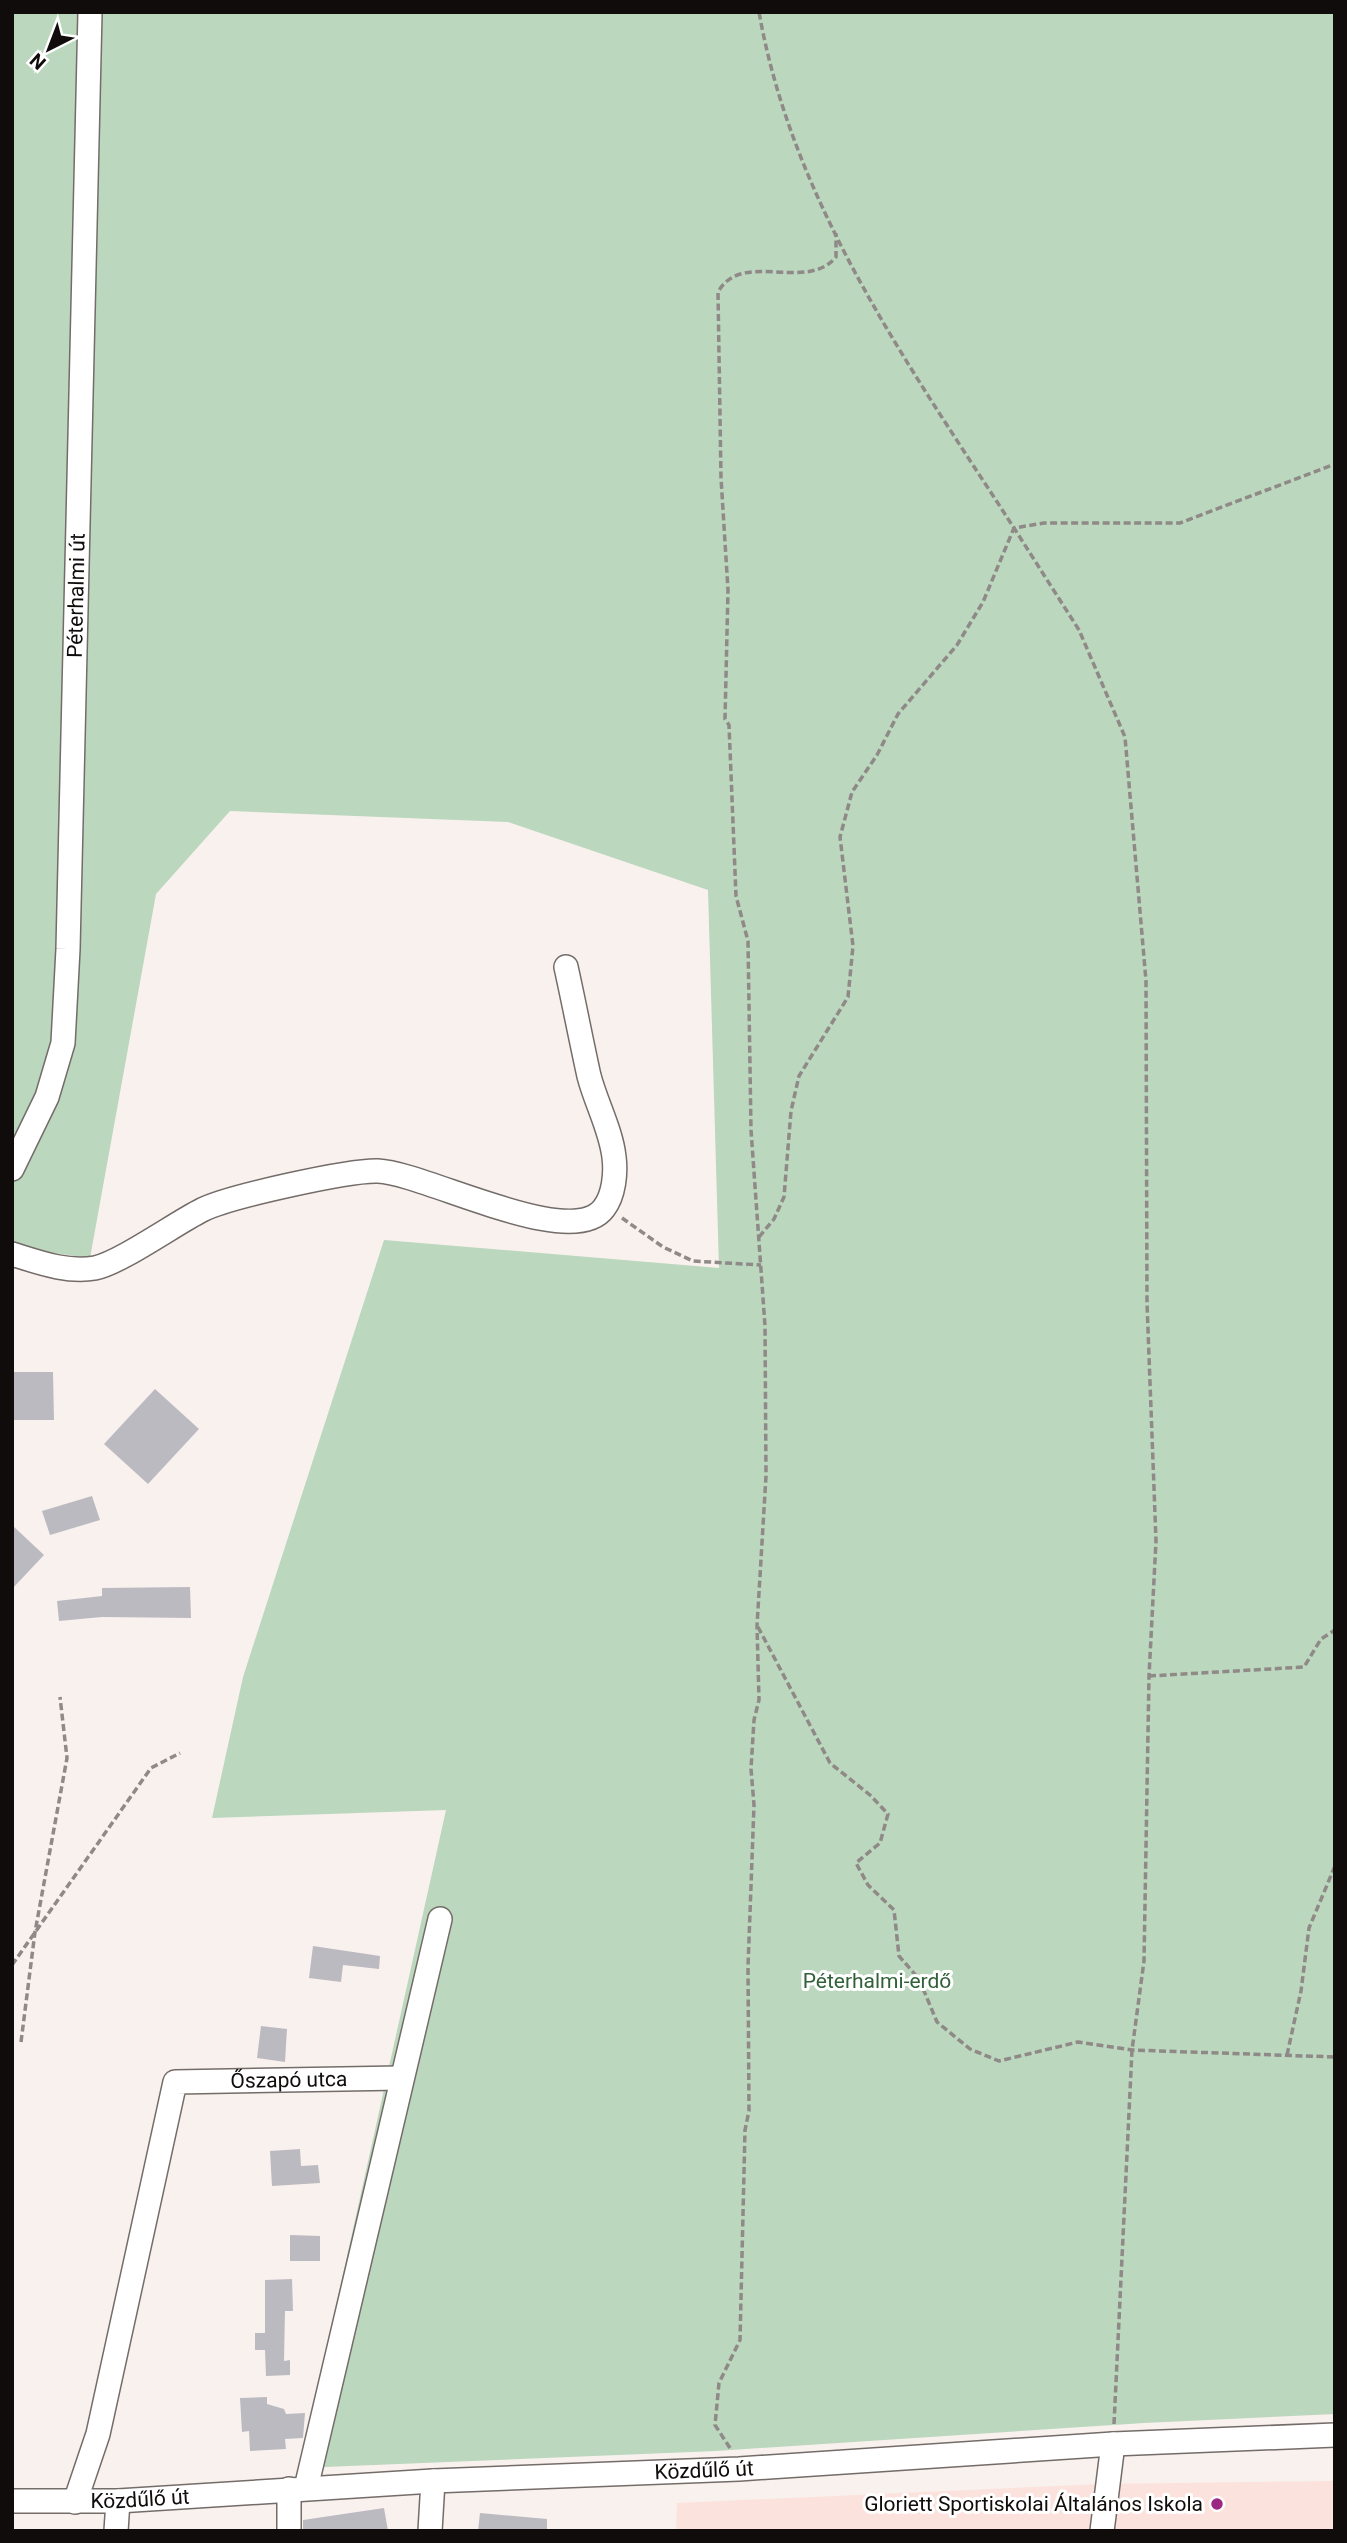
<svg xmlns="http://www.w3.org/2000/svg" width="1347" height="2543" viewBox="0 0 1347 2543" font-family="Roboto,sans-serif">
	<rect width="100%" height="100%" fill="#f9f1ee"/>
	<polygon fill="#fce2dc" points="1335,2481 1335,2531 676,2531 677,2503 1101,2484"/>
	<polygon fill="#bbd7bd" points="12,12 1335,12 1335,2414 1144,2423 716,2451 300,2468 446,1810 212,1818 243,1677 384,1240 719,1268 708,890 508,822 230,811 156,894 90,1258 12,1247"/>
	<g fill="#bcbac1">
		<polygon points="14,1372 53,1372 54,1420 14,1420"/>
		<polygon points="155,1389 199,1429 148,1484 104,1444"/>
		<polygon points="92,1496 100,1520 50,1535 42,1511"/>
		<polygon points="12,1525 44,1555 12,1589"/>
		<polygon points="190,1587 191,1618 102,1617 59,1621 57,1601 102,1596 102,1588"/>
		<polygon points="313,1946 380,1956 379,1969 343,1965 341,1982 309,1978"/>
		<polygon points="261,2026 287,2029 285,2062 257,2058"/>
		<polygon points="300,2149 301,2166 318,2165 320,2183 272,2186 270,2151"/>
		<polygon points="290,2235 320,2236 320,2261 290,2261"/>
		<polygon points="292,2279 293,2311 285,2311 284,2361 290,2360 290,2375 266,2376 265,2350 255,2350 255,2333 265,2333 265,2280"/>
		<polygon points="267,2397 267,2404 284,2409 286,2414 305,2413 303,2438 285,2439 286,2449 250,2451 249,2431 242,2432 240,2398"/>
		<polygon points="384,2508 388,2531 303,2531 303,2520"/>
		<polygon points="480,2513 547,2519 547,2531 478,2531"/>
	</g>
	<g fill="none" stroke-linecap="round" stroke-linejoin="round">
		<g stroke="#736c69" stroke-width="26">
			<g id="minor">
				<path id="s1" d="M 12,1169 L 47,1097 L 63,1043 L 68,949 L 90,12"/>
				<path d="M 12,1254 C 38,1262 67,1273 95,1268 C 120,1263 176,1223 202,1210 C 227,1197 349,1170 378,1171 C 425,1173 572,1252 604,1208 C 614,1195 616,1173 614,1157 C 611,1130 596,1103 589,1076 C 581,1040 574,1003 566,967"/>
				<polyline points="306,2488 440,1919"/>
				<path id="s2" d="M 12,2501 L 118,2501 L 433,2481 L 739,2469 L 1113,2444 L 1335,2435"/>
				<path id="s3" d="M 75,2502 L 98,2434 L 175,2082 L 401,2078"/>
				<polyline points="116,2531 118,2501"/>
				<polyline points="289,2531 289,2489"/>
				<polyline points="430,2531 433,2481"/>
				<polyline points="1102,2531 1113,2444"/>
			</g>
		</g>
		<g stroke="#8f8987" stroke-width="3.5" stroke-dasharray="7 3.5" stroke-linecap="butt">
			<polyline points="622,1218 663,1247 693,1261 761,1265"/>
			<path d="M 759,1237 L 774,1219 L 784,1197 L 791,1111 L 799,1076 L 848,997 L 853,946 L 840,837 L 852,792 L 877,755 L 898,714 L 957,645 L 983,602 L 1014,528 C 910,367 793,205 759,12"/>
			<polyline points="758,1627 830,1763 870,1795 888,1814 880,1843 856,1863 868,1885 894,1910 899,1956 919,1979 937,2022 970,2049 999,2061 1078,2042 1132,2050 1335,2057"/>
			<polyline points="1149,1676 1304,1667 1321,1639 1335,1630"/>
			<polyline points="12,1965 151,1768 180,1753"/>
			<polyline points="21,2042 35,1932 67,1758 60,1697"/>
			<polyline points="1287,2055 1301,1991 1309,1928 1335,1866"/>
			<polyline points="1114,2424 1132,2050 1144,1961 1149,1676 1156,1541 1147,1303 1146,981 1125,737 1079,630 1014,528 1044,523 1180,523 1335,464"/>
			<path d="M 730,2448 L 715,2425 L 719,2383 L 740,2340 L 745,2130 L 749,2111 L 748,1967 L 754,1805 L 751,1769 L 754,1720 L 759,1700 L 757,1626 L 766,1476 L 765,1326 L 751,1130 L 748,941 L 736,896 L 729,725 L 725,719 L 728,590 L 721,478 L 718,292 C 742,249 806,293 836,257 L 836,233"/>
		</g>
		<use href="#minor" stroke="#fff" stroke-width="23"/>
	</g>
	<circle fill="#9d2883" stroke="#fff" stroke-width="2.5" cx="1217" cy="2504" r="7"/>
	<g text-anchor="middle" stroke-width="6" stroke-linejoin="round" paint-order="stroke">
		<g font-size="21" fill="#0f0c0b" stroke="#fff">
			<text dy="7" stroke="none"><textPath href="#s1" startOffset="584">Péterhalmi út</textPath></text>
			<text dy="7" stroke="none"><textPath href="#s3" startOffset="546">Őszapó utca</textPath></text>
			<text dy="7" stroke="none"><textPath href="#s2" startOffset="693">Közdűlő út</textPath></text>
			<text dy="7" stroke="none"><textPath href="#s2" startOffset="128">Közdűlő út</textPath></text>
		</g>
		<g font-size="21" fill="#316138" stroke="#fff">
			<text x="877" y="1988">Péterhalmi-erdő</text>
		</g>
		<g font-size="21" fill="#0f0c0b" stroke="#fff" text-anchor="end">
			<text x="1203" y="2511">Gloriett Sportiskolai Általános Iskola</text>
		</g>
	</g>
	<rect width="1347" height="2543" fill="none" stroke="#0f0c0b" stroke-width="28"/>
	<g transform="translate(49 49) rotate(222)" stroke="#ffffff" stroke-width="5" paint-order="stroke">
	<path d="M0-5L12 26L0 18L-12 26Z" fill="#0f0c0b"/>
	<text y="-10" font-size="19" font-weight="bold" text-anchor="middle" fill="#0f0c0b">N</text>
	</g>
</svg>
